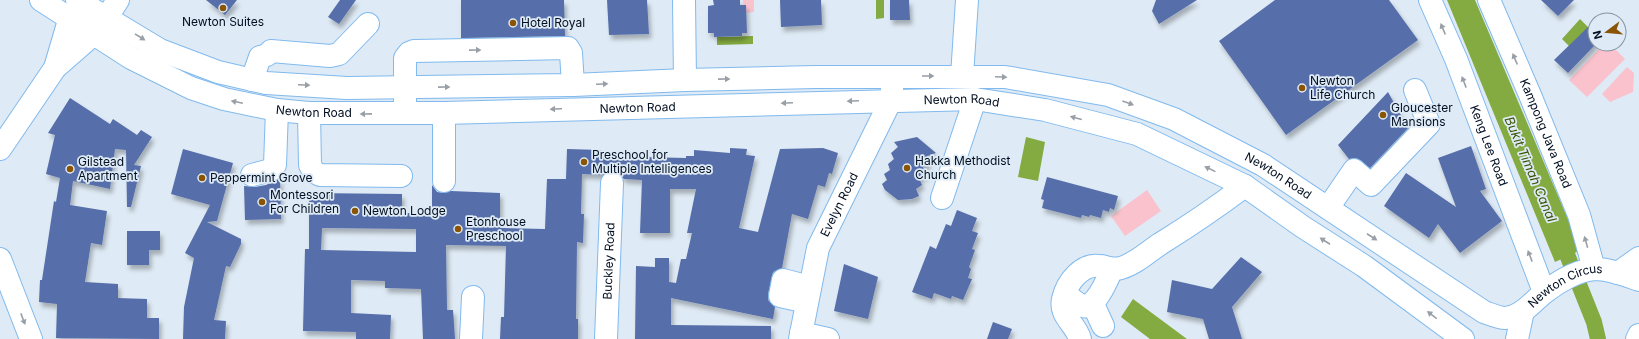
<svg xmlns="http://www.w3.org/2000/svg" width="1639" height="339" viewBox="0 0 1639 339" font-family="Inter,sans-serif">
	<defs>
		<filter id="shadow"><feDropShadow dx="2.5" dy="4.5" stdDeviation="2" flood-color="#0004"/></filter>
	</defs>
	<rect width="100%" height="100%" fill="#deeaf5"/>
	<g fill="#fac2cc">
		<polygon points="743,0 754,0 754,12 744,13"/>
		<polygon points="1604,44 1610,44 1625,59 1587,97 1569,80"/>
		<polygon points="1627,67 1634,73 1633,92 1610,102 1602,94"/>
		<polygon points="1147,190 1161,211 1125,236 1111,216"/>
	</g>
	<g fill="#84ab41">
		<polygon points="876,0 884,0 884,18 876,19"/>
		<polygon points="1447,0 1475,0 1581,250 1555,262"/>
		<polygon points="1580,19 1590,29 1571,48 1562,39"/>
		<polygon points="753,36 753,44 717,45 717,37"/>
		<polygon points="1026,137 1045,142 1038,181 1018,177"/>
		<polygon points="1133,299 1187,339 1150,339 1121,317"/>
	</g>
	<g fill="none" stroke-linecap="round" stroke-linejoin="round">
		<polyline stroke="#84ab41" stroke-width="16" points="1560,237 1594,322 1598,339"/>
	</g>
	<g fill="#566ea9" fill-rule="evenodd" filter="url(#shadow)">
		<polygon points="206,0 237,0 225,15"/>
		<polygon points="340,0 356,0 339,24 328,17"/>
		<polygon points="461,0 564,0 565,36 461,38"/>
		<polygon points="607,0 647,0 649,34 609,35"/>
		<polygon points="713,0 740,0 740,5 746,5 747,33 742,33 742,36 714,37 714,33 708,33 708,6 714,5"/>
		<polygon points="780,0 821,0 822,25 781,27"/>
		<polygon points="890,0 909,0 910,20 890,20"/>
		<polygon points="1156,0 1197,0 1159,24 1152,11"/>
		<polygon points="1275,0 1389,0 1418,40 1286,135 1219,41"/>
		<polygon points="1541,0 1574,0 1558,16"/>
		<polygon points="1588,27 1595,33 1595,45 1568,73 1554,60"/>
		<polygon points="1388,92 1408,128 1370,168 1356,158 1349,159 1338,145"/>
		<polygon points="70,98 110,124 113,119 137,135 141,130 152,137 134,165 141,166 131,207 127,207 126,150 115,149 110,189 73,181 70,205 107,211 102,245 91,243 85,282 118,284 118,298 147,299 147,318 159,318 159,339 56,338 57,304 39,302 40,280 42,280 54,201 56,202 60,178 46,174 55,135 48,133"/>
		<polygon points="917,137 936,153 927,156 929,163 923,167 926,175 919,178 922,185 916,189 919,196 912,199 898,200 885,190 882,184 887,180 884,174 890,170 888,164 894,159 891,153 898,147 894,142"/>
		<polygon points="1471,146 1486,189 1480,191 1502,221 1460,253 1438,224 1429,238 1384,206 1406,173 1456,207 1438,158"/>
		<path d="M 730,148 L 747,149 L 746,155 L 755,156 L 739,228 L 758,232 L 780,149 L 823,148 L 838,153 L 832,174 L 829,173 L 825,187 L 818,185 L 808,219 L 792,214 L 782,268 L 773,272 L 768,294 L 768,300 L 775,307 L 773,319 L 671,298 L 671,325 L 771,326 L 771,339 L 635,339 L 636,266 L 655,267 L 655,258 L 669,258 L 669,282 L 676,283 L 681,259 L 686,259 L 692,233 L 687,233 L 696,189 L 670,189 L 670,233 L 640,233 L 642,180 L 624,179 L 619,173 L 612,171 L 603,175 L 582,174 L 581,214 L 584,214 L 583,243 L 577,242 L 576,319 L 578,319 L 578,339 L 500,339 L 501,317 L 504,317 L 506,246 L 446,245 L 447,310 L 453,310 L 455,339 L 423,339 L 421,289 L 385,288 L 385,281 L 351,280 L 351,313 L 391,315 L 390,339 L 356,339 L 356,332 L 303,331 L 305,249 L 309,249 L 309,193 L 402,194 L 402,213 L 432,213 L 432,185 L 437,192 L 444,193 L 451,191 L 500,193 L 500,228 L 545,229 L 547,179 L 566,179 L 567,149 L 601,150 L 601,156 L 686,158 L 686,156 L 694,156 L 694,150 L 730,153 ZM 322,228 L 416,229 L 416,252 L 321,250 Z"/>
		<polygon points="183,149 233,163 217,221 207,222 241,239 241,244 230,267 226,266 214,320 226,321 225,339 183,339 184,307 194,258 185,253 210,205 171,194"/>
		<polygon points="1047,177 1118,196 1114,210 1110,208 1109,212 1103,210 1101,218 1090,215 1089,217 1082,215 1081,218 1042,208 1044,200 1041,199"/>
		<polygon points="280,178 281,219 245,220 244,186 255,187 266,185"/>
		<polygon points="957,210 977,218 972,231 978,233 972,249 975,250 969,267 971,269 968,278 972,279 963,300 952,296 951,299 934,293 932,299 912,292 930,246 936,249 946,224 951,226"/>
		<polygon points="127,231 160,231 160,250 149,250 149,265 127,265"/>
		<polygon points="1241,257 1262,272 1232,307 1242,339 1209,339 1203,319 1167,312 1172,280 1212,289"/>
		<polygon points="844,264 878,277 868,319 834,311"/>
		<polygon points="993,322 1012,329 1008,339 987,339"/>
	</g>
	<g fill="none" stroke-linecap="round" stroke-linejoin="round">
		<g stroke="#80baee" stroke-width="24">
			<g id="minor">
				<polyline points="684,0 685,80"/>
				<path id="s1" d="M 1430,0 L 1456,59 L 1544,292"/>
				<path id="s2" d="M 1489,0 L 1530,95 L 1579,215 L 1594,269"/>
				<polyline points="104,36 107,17 118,0"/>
				<polyline points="55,68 70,17"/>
				<polyline points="962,76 967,0"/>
				<polyline points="252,80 260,57 267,55 271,51 330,56 339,54 368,24"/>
				<polyline points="309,113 310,165 314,172 320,175 401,176"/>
				<polyline points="405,113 405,58 409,53 414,51 568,48 571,53 573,85"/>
				<polyline points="444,113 444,181"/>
				<polyline points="0,149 55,68 95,33"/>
				<polyline points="252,175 271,170 275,165 277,110"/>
				<polyline points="942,198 975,99"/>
				<polyline points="1328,208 1354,170 1371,185 1429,124 1415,90"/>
				<polyline points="0,259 31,339"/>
				<path d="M 1065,294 C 1071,298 1077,304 1083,306 C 1095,310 1108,278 1112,269"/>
				<polyline points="807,302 780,296 783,280 810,287"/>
				<polyline points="1093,304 1103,326"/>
				<polyline points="801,333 828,339"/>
				<polyline points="471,339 473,297"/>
				<path id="s3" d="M 606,339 L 612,183"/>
				<path id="s4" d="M 800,339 L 818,248 L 891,100 L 893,77"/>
				<path d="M 1080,339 C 1076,324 1059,316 1063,299 C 1067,282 1082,263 1100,266 C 1108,267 1113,270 1121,268 C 1135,264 1148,252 1160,244 C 1189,226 1217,207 1245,186"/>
			</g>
		</g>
		<g stroke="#80baee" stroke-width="24">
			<g id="major">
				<path id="s5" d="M 41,0 L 131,58 L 191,88 L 224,99 L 277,110 L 309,113 L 444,113 L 975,99 L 1045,110 L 1137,134 L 1245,186 L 1303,227 L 1364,266 L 1463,339"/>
				<path id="s6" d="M 77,0 L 160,50 L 218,72 L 266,83 L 347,88 L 573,85 L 685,80 L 815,77 L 1005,77 L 1108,95 L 1174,119 L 1263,165 L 1484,312 C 1490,314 1499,318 1505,318 C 1522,317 1532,302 1545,292 C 1558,282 1578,270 1595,269 C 1610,269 1625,275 1639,280"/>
				<polyline points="1517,339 1523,311"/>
			</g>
		</g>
		<g stroke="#80baee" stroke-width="24">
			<g id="highway">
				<polyline points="1618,273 1639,258"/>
				<polyline points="1637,339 1639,335"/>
			</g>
		</g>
		<use href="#minor" stroke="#fff" stroke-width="22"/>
		<use href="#major" stroke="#fff" stroke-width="22"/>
		<use href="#highway" stroke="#fff" stroke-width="22"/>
	</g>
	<defs><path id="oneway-solid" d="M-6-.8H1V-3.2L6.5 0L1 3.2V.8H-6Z"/></defs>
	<g fill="#999fa6">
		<use href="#oneway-solid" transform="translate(1443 29) rotate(-113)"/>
		<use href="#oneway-solid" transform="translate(140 37) rotate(32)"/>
		<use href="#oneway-solid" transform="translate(475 50) rotate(-1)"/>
		<use href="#oneway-solid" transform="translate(1515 59) rotate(-113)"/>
		<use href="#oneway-solid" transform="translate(928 76)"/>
		<use href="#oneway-solid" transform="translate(1001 77) rotate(2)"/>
		<use href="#oneway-solid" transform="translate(724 79) rotate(-1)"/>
		<use href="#oneway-solid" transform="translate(1464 82) rotate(-111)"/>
		<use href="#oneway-solid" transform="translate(602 84) rotate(-3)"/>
		<use href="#oneway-solid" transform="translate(304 85) rotate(3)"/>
		<use href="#oneway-solid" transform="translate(444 87) rotate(-1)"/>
		<use href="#oneway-solid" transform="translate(853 101) rotate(178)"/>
		<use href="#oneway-solid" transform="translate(237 102) rotate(-168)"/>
		<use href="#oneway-solid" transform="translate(787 103) rotate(178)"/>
		<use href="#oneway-solid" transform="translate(1128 103) rotate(20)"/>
		<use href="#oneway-solid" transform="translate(556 109) rotate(178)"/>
		<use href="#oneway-solid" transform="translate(366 114) rotate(179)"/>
		<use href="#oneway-solid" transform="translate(1076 118) rotate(-165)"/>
		<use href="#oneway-solid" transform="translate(1210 169) rotate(-154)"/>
		<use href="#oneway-solid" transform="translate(1372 237) rotate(33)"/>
		<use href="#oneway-solid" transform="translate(1325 241) rotate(-147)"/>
		<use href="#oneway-solid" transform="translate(1586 242) rotate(-106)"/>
		<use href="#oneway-solid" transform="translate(1530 256) rotate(-111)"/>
		<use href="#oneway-solid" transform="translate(1432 315) rotate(-142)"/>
		<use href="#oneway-solid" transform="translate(23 319) rotate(69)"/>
	</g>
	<g fill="#8a5405" stroke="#deeaf5" stroke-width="1.5">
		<circle cx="223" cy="8" r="4"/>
		<circle cx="513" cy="23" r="4"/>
		<circle cx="1302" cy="88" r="4"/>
		<circle cx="1383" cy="115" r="4"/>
		<circle cx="584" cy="162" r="4"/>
		<circle cx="907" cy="168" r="4"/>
		<circle cx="70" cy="169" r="4"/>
		<circle cx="202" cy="178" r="4"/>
		<circle cx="262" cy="202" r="4"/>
		<circle cx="355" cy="211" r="4"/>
		<circle cx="458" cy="229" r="4"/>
	</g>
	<g text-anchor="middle" stroke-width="3.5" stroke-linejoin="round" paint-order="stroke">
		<g font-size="12" fill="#000e20" stroke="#deeaf5" text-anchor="start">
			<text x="223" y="26" text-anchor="middle">Newton Suites</text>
			<text x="521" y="27">Hotel Royal</text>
			<text x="1310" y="85">Newton<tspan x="1310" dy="14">Life Church</tspan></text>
			<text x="1391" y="112">Gloucester<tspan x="1391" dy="14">Mansions</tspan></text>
			<text x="592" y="159">Preschool for<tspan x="592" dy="14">Multiple Intelligences</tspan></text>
			<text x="915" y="165">Hakka Methodist<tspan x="915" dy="14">Church</tspan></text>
			<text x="78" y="166">Gilstead<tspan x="78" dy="14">Apartment</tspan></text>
			<text x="210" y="182">Peppermint Grove</text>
			<text x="270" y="199">Montessori<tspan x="270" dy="14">For Children</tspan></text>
			<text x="363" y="215">Newton Lodge</text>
			<text x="466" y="226">Etonhouse<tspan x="466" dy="14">Preschool</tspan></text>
		</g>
		<g font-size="12" fill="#000e20" stroke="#deeaf5">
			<text dy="4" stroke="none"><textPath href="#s5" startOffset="948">Newton Road</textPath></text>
			<text dy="4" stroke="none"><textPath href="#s5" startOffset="624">Newton Road</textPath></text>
			<text dy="4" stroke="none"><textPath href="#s5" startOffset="300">Newton Road</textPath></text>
			<text dy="4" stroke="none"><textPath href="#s2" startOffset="145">Kampong Java Road</textPath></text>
			<text dy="4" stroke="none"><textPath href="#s1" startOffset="157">Keng Lee Road</textPath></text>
			<text dy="4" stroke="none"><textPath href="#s6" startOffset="1241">Newton Road</textPath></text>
			<text dy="4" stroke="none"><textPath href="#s4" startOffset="141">Evelyn Road</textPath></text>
			<text dy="4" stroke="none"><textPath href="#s3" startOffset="78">Buckley Road</textPath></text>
			<text dy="4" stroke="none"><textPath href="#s6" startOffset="1580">Newton Circus</textPath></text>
		</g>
		<g font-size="13" font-style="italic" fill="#3c5506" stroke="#deeaf5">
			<text transform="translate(1531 169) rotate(67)" y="5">Bukit Timah Canal</text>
		</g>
	</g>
	<g transform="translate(1607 32) rotate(254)"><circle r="19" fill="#deeaf5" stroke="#8592a0"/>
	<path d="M0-3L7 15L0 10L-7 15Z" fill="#8a5405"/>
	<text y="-6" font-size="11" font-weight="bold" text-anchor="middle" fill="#000e20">N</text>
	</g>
</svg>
